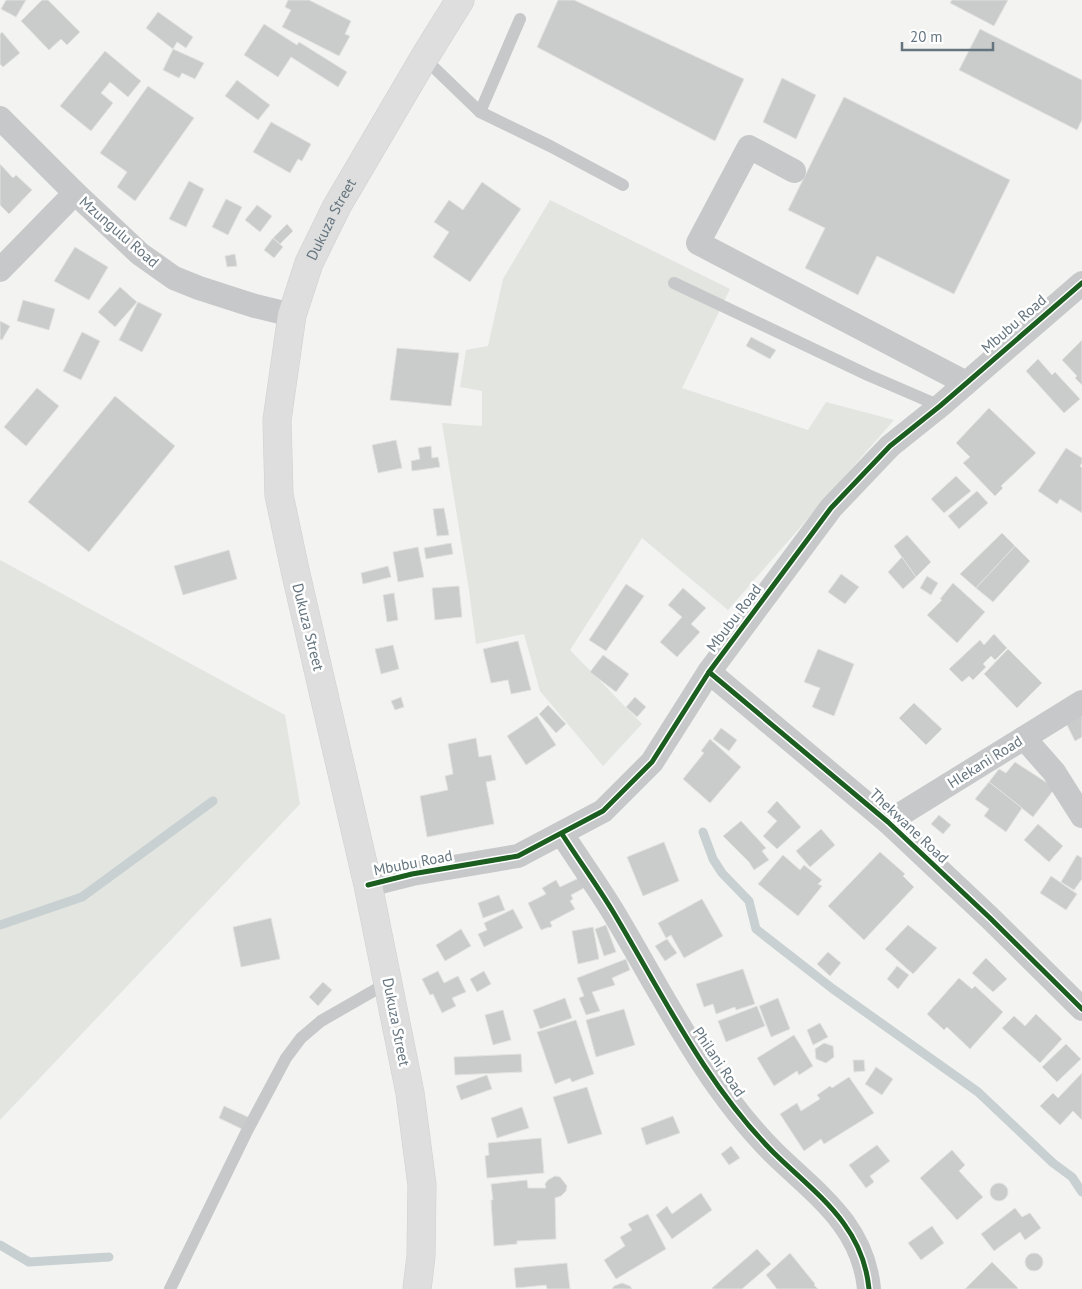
<svg xmlns="http://www.w3.org/2000/svg" width="1082" height="1289" viewBox="0 0 1082 1289" font-family="'PT Sans',sans-serif">
	<rect width="100%" height="100%" fill="#f3f3f1"/>
	<g fill="#e2e5e0">
		<polygon points="550,200 730,289 682,388 808,430 826,402 894,420 728,610 642,538 570,650 642,724 603,766 540,691 524,634 476,644 469,590 442,423 482,426 482,391 460,387 466,350 488,346 503,279"/>
		<polygon points="0,560 285,715 300,804 0,1120"/>
	</g>
	<g fill="none" stroke-linecap="round" stroke-linejoin="round">
		<g stroke="#c8d0d2" stroke-width="9">
			<polyline points="703,832 713,859 722,873 749,901 756,929 833,989 978,1092 1053,1163 1072,1177 1082,1192"/>
			<polyline points="0,925 82,897 213,801"/>
			<polyline points="0,1245 29,1262 109,1257"/>
		</g>
	</g>
	<g fill="#cacbcb" stroke="#e2e2e1">
		<polygon points="6,0 26,0 16,17 1,9"/>
		<polygon points="42,0 48,0 80,32 67,45 61,39 49,50 21,21"/>
		<polygon points="288,0 309,0 351,21 345,34 350,36 339,56 282,27 291,10 285,7"/>
		<polygon points="558,0 574,0 744,79 715,141 537,47"/>
		<polygon points="952,0 1008,0 994,26 950,3"/>
		<polygon points="158,12 193,37 186,48 177,42 173,49 146,28"/>
		<polygon points="264,24 297,45 299,42 347,72 338,87 291,57 278,77 244,55"/>
		<polygon points="980,29 1082,80 1082,120 1077,130 959,70"/>
		<polygon points="2,32 20,53 3,67 0,64 0,34"/>
		<polygon points="173,49 204,63 195,79 182,73 179,78 163,70"/>
		<polygon points="105,51 141,81 128,97 110,82 101,93 113,103 91,131 60,106"/>
		<polygon points="782,78 816,95 796,139 763,122"/>
		<polygon points="237,80 270,105 258,120 225,96"/>
		<polygon points="148,86 194,118 135,201 117,187 127,172 100,153"/>
		<polygon points="844,97 1010,180 954,294 877,256 858,295 805,268 825,228 788,210"/>
		<polygon points="271,122 311,144 302,161 298,159 290,173 253,152"/>
		<polygon points="0,164 13,178 16,175 32,190 9,214 0,205"/>
		<polygon points="189,181 204,189 186,227 169,219"/>
		<polygon points="482,182 521,209 470,282 433,257 449,232 434,222 449,200 463,210"/>
		<polygon points="226,199 242,207 228,235 212,227"/>
		<polygon points="257,205 272,216 260,232 245,220"/>
		<polygon points="287,224 293,231 280,244 273,238"/>
		<polygon points="273,238 283,247 274,258 264,250"/>
		<polygon points="75,247 108,267 89,300 54,281"/>
		<polygon points="235,254 237,266 227,267 225,256"/>
		<polygon points="120,287 137,302 115,327 98,312"/>
		<polygon points="23,300 55,309 49,330 17,321"/>
		<polygon points="138,302 162,314 142,352 119,340"/>
		<polygon points="0,321 10,326 2,340 0,339"/>
		<polygon points="82,332 100,341 81,380 63,371"/>
		<polygon points="751,337 776,350 770,359 746,346"/>
		<polygon points="1082,340 1082,385 1075,378 1077,376 1062,360"/>
		<polygon points="397,348 459,353 451,406 390,400"/>
		<polygon points="1038,359 1052,375 1055,372 1080,399 1064,413 1026,371"/>
		<polygon points="37,388 59,406 26,446 4,427"/>
		<polygon points="115,396 175,446 89,552 28,502"/>
		<polygon points="989,408 1036,453 1001,486 1003,488 995,496 963,463 970,457 956,443"/>
		<polygon points="396,440 402,468 378,473 372,445"/>
		<polygon points="431,446 432,458 438,457 440,467 412,471 411,461 420,459 418,448"/>
		<polygon points="1066,448 1082,458 1082,463 1080,466 1082,468 1082,513 1060,499 1057,504 1038,491"/>
		<polygon points="956,476 971,491 944,513 931,499"/>
		<polygon points="977,491 988,503 959,529 948,516"/>
		<polygon points="444,508 449,535 437,536 433,509"/>
		<polygon points="1002,533 1015,546 976,588 960,574"/>
		<polygon points="907,535 931,562 916,577 894,546"/>
		<polygon points="451,543 453,554 426,559 424,548"/>
		<polygon points="1015,546 1030,561 993,602 976,588"/>
		<polygon points="418,547 424,577 398,582 393,552"/>
		<polygon points="229,550 237,579 183,595 174,566"/>
		<polygon points="902,557 916,577 903,589 888,572"/>
		<polygon points="388,566 391,577 363,584 361,573"/>
		<polygon points="841,574 859,587 845,604 828,592"/>
		<polygon points="927,576 938,583 931,595 920,588"/>
		<polygon points="953,583 985,612 957,643 927,615 942,600 940,599"/>
		<polygon points="626,584 644,596 606,651 589,640"/>
		<polygon points="459,586 462,617 435,620 432,588"/>
		<polygon points="683,588 706,608 691,624 700,632 677,657 660,642 682,617 668,605"/>
		<polygon points="394,593 398,620 387,622 383,595"/>
		<polygon points="994,634 1007,648 995,660 991,656 983,664 986,667 973,680 969,676 962,682 949,669 980,640 984,645"/>
		<polygon points="518,641 531,690 511,694 508,680 491,683 483,649"/>
		<polygon points="393,645 399,669 381,674 375,649"/>
		<polygon points="818,649 854,664 834,716 812,707 820,688 804,682"/>
		<polygon points="1008,649 1042,683 1017,708 984,674"/>
		<polygon points="603,655 629,674 616,692 590,672"/>
		<polygon points="401,697 404,707 395,710 391,701"/>
		<polygon points="635,697 646,707 637,717 626,707"/>
		<polygon points="914,703 942,729 926,745 899,718"/>
		<polygon points="548,705 566,724 556,733 539,714"/>
		<polygon points="1082,714 1082,737 1075,741 1066,723"/>
		<polygon points="537,716 556,745 526,765 507,736"/>
		<polygon points="721,728 737,740 729,751 713,739"/>
		<polygon points="476,738 479,757 491,755 496,780 486,782 494,824 427,837 420,796 448,790 445,776 453,774 448,744"/>
		<polygon points="710,739 741,767 710,803 683,779 704,753 701,751"/>
		<polygon points="1015,762 1055,788 1033,817 989,782 999,769 1006,773"/>
		<polygon points="989,782 1022,808 1006,832 984,816 989,809 975,799"/>
		<polygon points="777,801 801,827 777,849 763,836 777,821 767,812"/>
		<polygon points="939,815 951,825 943,834 931,824"/>
		<polygon points="741,821 766,848 762,851 769,860 754,870 749,862 723,836"/>
		<polygon points="1038,824 1063,846 1049,862 1024,840"/>
		<polygon points="821,829 835,845 810,867 796,851"/>
		<polygon points="664,842 679,881 643,896 627,857"/>
		<polygon points="880,852 905,874 903,876 914,887 864,940 828,906"/>
		<polygon points="783,855 800,870 804,865 822,880 818,884 822,886 798,916 758,884"/>
		<polygon points="1077,855 1082,858 1082,879 1074,890 1061,882"/>
		<polygon points="1051,876 1077,894 1066,910 1040,893"/>
		<polygon points="579,878 584,888 571,895 573,899 570,901 575,909 550,922 552,926 550,928 549,927 541,930 528,903 546,894 542,888 556,880 560,887"/>
		<polygon points="499,895 505,910 483,918 478,903"/>
		<polygon points="702,899 723,936 684,958 671,935 666,938 658,923"/>
		<polygon points="513,909 523,928 484,947 478,934 487,930 484,923"/>
		<polygon points="271,918 280,959 241,967 233,927"/>
		<polygon points="606,925 616,952 604,956 595,929"/>
		<polygon points="908,925 937,948 913,974 885,949"/>
		<polygon points="593,927 599,959 578,964 572,931"/>
		<polygon points="461,929 471,946 445,961 436,945"/>
		<polygon points="667,939 677,953 665,961 655,946"/>
		<polygon points="828,952 841,963 830,976 817,964"/>
		<polygon points="986,958 1007,979 993,992 972,973"/>
		<polygon points="626,959 630,970 612,978 615,985 592,992 600,1011 586,1015 579,998 584,996 577,978"/>
		<polygon points="897,966 909,975 898,989 887,979"/>
		<polygon points="743,969 755,1004 736,1010 735,1007 716,1014 713,1004 704,1007 696,984"/>
		<polygon points="438,971 444,983 458,976 466,992 452,998 456,1006 442,1013 433,994 430,995 422,979"/>
		<polygon points="484,971 491,984 477,992 470,979"/>
		<polygon points="959,978 972,989 975,986 1003,1012 970,1049 947,1027 944,1030 927,1014"/>
		<polygon points="323,982 332,990 318,1006 309,997"/>
		<polygon points="565,998 572,1018 540,1029 533,1010"/>
		<polygon points="778,998 790,1029 771,1037 759,1006"/>
		<polygon points="757,1006 765,1026 726,1042 718,1021"/>
		<polygon points="624,1009 635,1045 596,1057 586,1020"/>
		<polygon points="503,1010 511,1040 493,1045 485,1015"/>
		<polygon points="1036,1014 1062,1039 1040,1063 1002,1028 1014,1016 1025,1026"/>
		<polygon points="576,1020 594,1074 572,1082 570,1078 555,1084 537,1032"/>
		<polygon points="820,1023 828,1037 813,1045 807,1030"/>
		<polygon points="794,1035 813,1066 799,1075 797,1071 774,1086 757,1058"/>
		<polygon points="824,1043 833,1046 834,1057 826,1063 816,1059 815,1049"/>
		<polygon points="1066,1044 1081,1059 1057,1082 1042,1067"/>
		<polygon points="521,1054 522,1072 455,1075 454,1057"/>
		<polygon points="853,1060 864,1060 865,1071 854,1072"/>
		<polygon points="876,1067 893,1079 882,1095 865,1084"/>
		<polygon points="1082,1073 1082,1120 1073,1111 1060,1125 1040,1106 1053,1093 1058,1098"/>
		<polygon points="487,1075 492,1089 461,1100 456,1086"/>
		<polygon points="849,1077 874,1113 824,1144 821,1139 804,1151 780,1114 797,1103 801,1111 820,1099 817,1095 830,1086 832,1088"/>
		<polygon points="587,1087 602,1134 568,1144 553,1097"/>
		<polygon points="224,1106 250,1118 244,1130 219,1118"/>
		<polygon points="522,1107 529,1128 497,1138 491,1118"/>
		<polygon points="673,1116 680,1133 646,1145 641,1128"/>
		<polygon points="541,1138 544,1173 487,1178 485,1156 489,1155 488,1143"/>
		<polygon points="877,1145 890,1161 870,1176 874,1182 866,1188 849,1165"/>
		<polygon points="731,1146 740,1158 729,1165 721,1154"/>
		<polygon points="952,1150 965,1165 959,1171 983,1197 957,1220 920,1178"/>
		<polygon points="555,1176 560,1177 567,1186 566,1191 561,1196 555,1198 556,1239 517,1241 517,1244 494,1246 491,1200 493,1200 491,1184 527,1180 528,1188 546,1188 545,1184 548,1180"/>
		<circle cx="999" cy="1192" r="9"/>
		<polygon points="701,1193 712,1210 672,1239 656,1215 667,1206 672,1214"/>
		<polygon points="1015,1208 1022,1217 1030,1213 1041,1228 1025,1240 1020,1232 994,1251 981,1234"/>
		<polygon points="648,1214 666,1249 616,1279 604,1260 625,1246 620,1237 632,1230 628,1224"/>
		<polygon points="932,1226 944,1243 921,1260 908,1243"/>
		<polygon points="757,1249 771,1264 742,1289 713,1289 712,1288"/>
		<polygon points="790,1253 815,1284 814,1285 818,1289 777,1289 766,1275"/>
		<circle cx="1034" cy="1262" r="9"/>
		<polygon points="992,1262 1018,1288 1017,1289 965,1289"/>
		<polygon points="567,1263 570,1289 547,1289 546,1285 516,1288 514,1268"/>
		<polygon points="622,1283 630,1286 632,1289 612,1289 614,1286"/>
	</g>
	<g fill="none" stroke-linecap="round" stroke-linejoin="round">
		<g stroke="#d0d0d0" stroke-width="29">
			<g id="secondary">
				<path id="s1" d="M 417,1289 L 421,1256 L 422,1185 L 410,1093 L 368,885 L 295,570 L 279,495 L 277,420 L 292,315 L 309,263 L 337,206 L 424,58 L 460,0"/>
			</g>
		</g>
		<g stroke="#c7c8c9" stroke-width="12">
			<polyline points="424,58 480,112 550,146 623,185"/>
			<polyline points="480,112 520,19"/>
			<polyline points="674,283 868,375 940,406"/>
			<polyline points="170,1289 247,1131 286,1058 301,1038 321,1021 389,982"/>
		</g>
		<g stroke="#c7c8c9" stroke-width="24">
			<polyline points="0,118 75,193 140,254 174,278 199,288 255,306 292,315"/>
			<polyline points="794,171 749,147 698,243 966,383"/>
			<polyline points="0,270 75,193"/>
			<polyline points="709,672 888,822 990,918 1082,1009"/>
			<polyline points="1024,738 1054,772 1082,816"/>
			<polyline points="888,822 1082,702"/>
			<path d="M 562,834 C 578,859 596,884 612,910 C 662,993 705,1084 774,1153 C 816,1194 863,1225 869,1289"/>
			<polyline points="368,885 412,874 518,856 603,811 652,762 709,672 831,508 890,446 940,406 1082,283"/>
		</g>
		<use href="#secondary" stroke="#dddedd" stroke-width="28"/>
		<g stroke="#fff" stroke-width="8">
			<g id="cycleway">
				<polyline points="709,672 888,822 990,918 1082,1009"/>
				<path d="M 562,834 C 578,859 596,884 612,910 C 662,993 705,1084 774,1153 C 816,1194 863,1225 869,1289"/>
				<polyline points="368,885 412,874 518,856 603,811 652,762 709,672 831,508 890,446 940,406 1082,283"/>
			</g>
		</g>
		<use href="#cycleway" stroke="#1b5e20" stroke-width="5"/>
	</g>
	<g text-anchor="middle" stroke-width="5" stroke-linejoin="round" paint-order="stroke">
		<g font-size="15" fill="#65757f" stroke="#fff">
			<text dy="5" stroke="none"><textPath href="#s1" startOffset="1094">Dukuza Street</textPath></text>
			<text transform="translate(119 232) rotate(41)" y="5">Mzungulu Road</text>
			<text transform="translate(1014 324) rotate(-41)" y="5">Mbubu Road</text>
			<text transform="translate(734 618) rotate(-53)" y="5">Mbubu Road</text>
			<text transform="translate(308 627) rotate(76)" y="5">Dukuza Street</text>
			<text transform="translate(985 762) rotate(-32)" y="5">Hlekani Road</text>
			<text transform="translate(909 826) rotate(43)" y="5">Thekwane Road</text>
			<text transform="translate(413 863) rotate(-11)" y="5">Mbubu Road</text>
			<text transform="translate(396 1022) rotate(79)" y="5">Dukuza Street</text>
			<text transform="translate(719 1062) rotate(56)" y="5">Philani Road</text>
		</g>
	</g>
	<path d="M902 42v8h91v-8" fill="none" stroke="#65757f" stroke-width="2.5"/>
	<text x="910" y="42" font-size="15" fill="#65757f" stroke="#ffffff" stroke-width="4" paint-order="stroke">20 m</text>
</svg>
